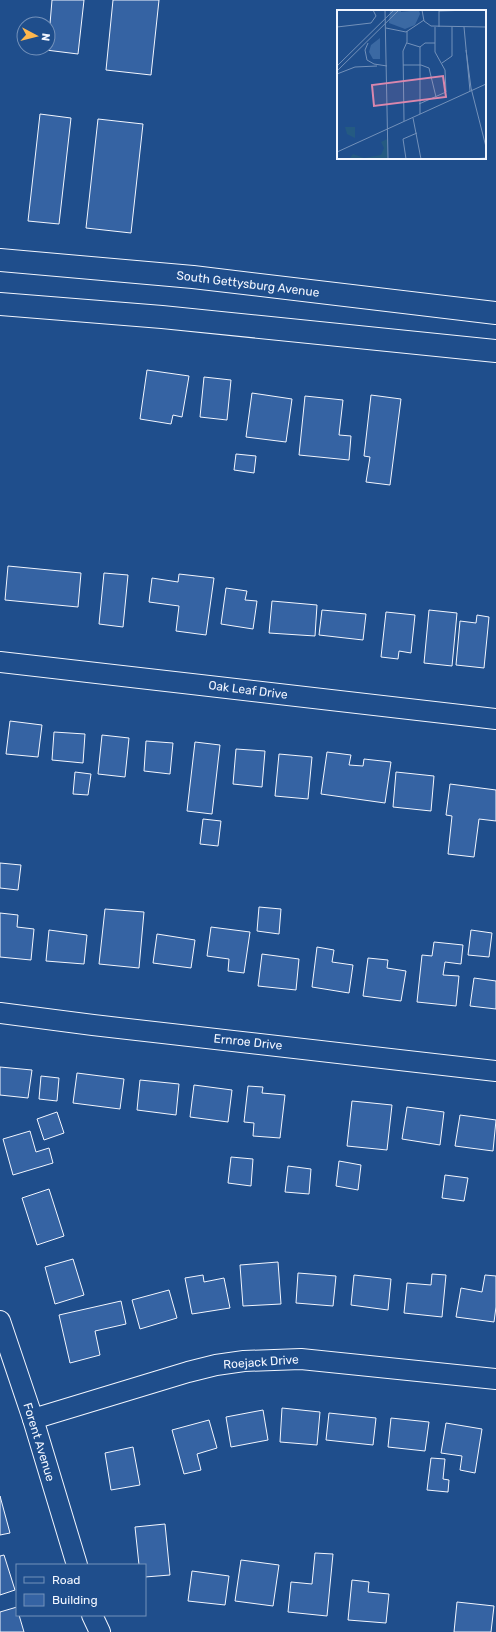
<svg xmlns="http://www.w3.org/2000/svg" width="496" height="1632" viewBox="0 0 496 1632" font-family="Rubik,sans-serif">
	<rect width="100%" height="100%" fill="#1f4e8c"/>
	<g fill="#3563a3" stroke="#f2f6ff">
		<polygon points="52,0 84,0 78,54 46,50 48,48"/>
		<polygon points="113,0 159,0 151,75 106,70"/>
		<polygon points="40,114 71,118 59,224 28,221"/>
		<polygon points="98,119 143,124 131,233 86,228"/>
		<polygon points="147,370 189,376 182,417 173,415 171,424 140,419"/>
		<polygon points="204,377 231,380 227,420 200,417"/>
		<polygon points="252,393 292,399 286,442 246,437"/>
		<polygon points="371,395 401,399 390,485 366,482 370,457 364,456"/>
		<polygon points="305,396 343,400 339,435 351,436 349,460 299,455"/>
		<polygon points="236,454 256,456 254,473 234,470"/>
		<polygon points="8,566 81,573 78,607 5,600"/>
		<polygon points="104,573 128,575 123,627 99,624"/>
		<polygon points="179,574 214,578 206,635 176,631 179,606 149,602 152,578 178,582"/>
		<polygon points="226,588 247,591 245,600 257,601 253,629 221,624"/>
		<polygon points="272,601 317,605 315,636 269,633"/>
		<polygon points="322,610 366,614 363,640 319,635"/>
		<polygon points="429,610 457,613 452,666 424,663"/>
		<polygon points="386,612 415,615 411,653 399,651 398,659 381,657"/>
		<polygon points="477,615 489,617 484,668 456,665 460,621 476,623"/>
		<polygon points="10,721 42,725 38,757 6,754"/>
		<polygon points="54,732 85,734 83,763 52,760"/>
		<polygon points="102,735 129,738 125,777 98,774"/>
		<polygon points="146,741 173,743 170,774 144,771"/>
		<polygon points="195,742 220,745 212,814 187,811"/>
		<polygon points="236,749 265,751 262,787 233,784"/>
		<polygon points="327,752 351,755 349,765 363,766 364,759 391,762 385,803 321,794"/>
		<polygon points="279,754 312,757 308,799 275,796"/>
		<polygon points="75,772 91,774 88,795 73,794"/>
		<polygon points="396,772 434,776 431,811 393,807"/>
		<polygon points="450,784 496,790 496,821 479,819 474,857 448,854 452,816 446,815"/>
		<polygon points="203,819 221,821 218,846 200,844"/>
		<polygon points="0,863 21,865 18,890 0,888"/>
		<polygon points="259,907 281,909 279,934 257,931"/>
		<polygon points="105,909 144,912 139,968 99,964"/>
		<polygon points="0,913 18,915 17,927 34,929 31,960 0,957"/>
		<polygon points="211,927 250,932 244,973 228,971 229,959 207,956"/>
		<polygon points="49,930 87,935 84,964 46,961"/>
		<polygon points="471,930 492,933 489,957 468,955"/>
		<polygon points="157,934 195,940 191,968 153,963"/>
		<polygon points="434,942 463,945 461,964 445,962 443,975 459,976 456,1006 417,1002 422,955 432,956"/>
		<polygon points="317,947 334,950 332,962 353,965 349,993 312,987"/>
		<polygon points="262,954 299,959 296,990 258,986"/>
		<polygon points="368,958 388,960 387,968 406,971 401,1001 363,996"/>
		<polygon points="474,978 496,981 496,1009 470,1006"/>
		<polygon points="0,1067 32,1070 28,1098 0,1095"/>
		<polygon points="77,1073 124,1079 120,1109 73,1103"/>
		<polygon points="41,1076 59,1078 57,1101 39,1099"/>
		<polygon points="140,1080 179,1084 176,1115 137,1110"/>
		<polygon points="194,1085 232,1090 228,1122 190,1117"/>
		<polygon points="248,1086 263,1087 262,1093 285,1095 280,1138 253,1136 254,1123 244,1122"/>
		<polygon points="352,1101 392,1105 387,1150 347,1146"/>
		<polygon points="407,1107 444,1112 440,1145 402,1139"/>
		<polygon points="57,1112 64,1133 44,1140 37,1119"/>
		<polygon points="460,1115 496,1120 493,1151 455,1146"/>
		<polygon points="30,1131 36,1152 49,1148 53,1163 13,1175 3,1139"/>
		<polygon points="231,1157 253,1159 251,1186 228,1183"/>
		<polygon points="339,1161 361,1165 358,1190 336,1186"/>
		<polygon points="288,1166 311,1169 309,1194 285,1192"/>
		<polygon points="445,1175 468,1178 464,1201 442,1198"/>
		<polygon points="49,1189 64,1236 37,1245 22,1198"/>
		<polygon points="73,1259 84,1295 55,1304 45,1267"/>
		<polygon points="278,1262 281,1304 243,1306 240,1265"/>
		<polygon points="298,1273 336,1276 333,1306 296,1303"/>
		<polygon points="432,1274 446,1275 442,1317 404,1313 407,1283 431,1285"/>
		<polygon points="203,1275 204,1282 224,1278 230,1308 192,1314 185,1278"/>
		<polygon points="354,1275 391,1279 388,1310 351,1305"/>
		<polygon points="485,1275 496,1276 496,1307 494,1322 456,1317 461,1288 482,1292"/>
		<polygon points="169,1290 177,1318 140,1329 132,1300"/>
		<polygon points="121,1301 126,1324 95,1331 100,1355 70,1363 59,1315"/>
		<polygon points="282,1408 320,1412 317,1445 280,1442"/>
		<polygon points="263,1410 268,1440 231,1447 226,1417"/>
		<polygon points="329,1413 376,1418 373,1445 326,1440"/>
		<polygon points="391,1418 429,1422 425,1451 388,1447"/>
		<polygon points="209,1420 217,1448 197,1454 201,1470 184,1474 172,1430"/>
		<polygon points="446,1423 482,1429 475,1473 460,1470 462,1456 441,1453"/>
		<polygon points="133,1447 140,1485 111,1490 105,1453"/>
		<polygon points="431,1458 445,1459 443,1479 449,1480 448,1492 427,1490"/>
		<polygon points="0,1496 10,1533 0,1535"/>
		<polygon points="165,1524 170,1575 145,1577 145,1565 139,1565 135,1527"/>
		<polygon points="315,1553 333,1554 327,1616 288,1612 291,1582 312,1584"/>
		<polygon points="4,1555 15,1590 0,1595 0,1556"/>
		<polygon points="241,1560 279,1565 273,1606 235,1601"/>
		<polygon points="192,1571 229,1576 225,1605 188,1601"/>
		<polygon points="352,1580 369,1582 368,1592 389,1594 386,1623 348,1620"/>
		<polygon points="457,1602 494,1606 491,1632 454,1632"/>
		<polygon points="17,1607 17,1615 19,1615 24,1632 0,1632 0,1612"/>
	</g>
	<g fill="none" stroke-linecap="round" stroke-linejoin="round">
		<g stroke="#f2f6ff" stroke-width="22">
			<g id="minor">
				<polyline points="0,662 496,719"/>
				<polyline points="0,1013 93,1025 496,1071"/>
				<polyline points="0,1321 33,1419 77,1565"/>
				<polyline points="33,1419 188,1372 216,1365 244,1361 301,1359 496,1379"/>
				<polyline points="92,1615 100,1632"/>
			</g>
		</g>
		<g stroke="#f2f6ff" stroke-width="24">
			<g id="primary">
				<polyline points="0,260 193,277 496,313"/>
				<polyline points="0,304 162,317 496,351"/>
			</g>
		</g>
		<use href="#minor" stroke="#1f4e8c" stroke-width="20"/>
		<use href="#primary" stroke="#1f4e8c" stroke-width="22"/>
	</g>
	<g text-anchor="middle" stroke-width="3" stroke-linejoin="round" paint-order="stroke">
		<g font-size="12" fill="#f2f6ff" stroke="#1f4e8c">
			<text transform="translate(248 284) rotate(7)" y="4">South Gettysburg Avenue</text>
			<text transform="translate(248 690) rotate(7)" y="4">Oak Leaf Drive</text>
			<text transform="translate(248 1042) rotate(6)" y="4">Ernroe Drive</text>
			<text transform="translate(261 1362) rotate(-4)" y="4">Roejack Drive</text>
			<text transform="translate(39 1442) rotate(73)" y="4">Forent Avenue</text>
		</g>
	</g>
	<g transform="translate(337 10)">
		<rect width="149" height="149" fill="#1f4e8c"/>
		<path d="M 8,117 L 18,117 L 18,128 L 10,124 ZM 50,129 L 51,149 L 12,149 L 16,144 L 27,148 L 44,145 L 47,138 L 44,132 Z" fill="#245a82"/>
		<path d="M 53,0 L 64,0 L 64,2 L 82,0 L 83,4 L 78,15 L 68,19 L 52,13 ZM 43,28 L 43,49 L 36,49 L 32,42 L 34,35 Z" fill="#3b69a3"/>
		<path fill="none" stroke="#7391ba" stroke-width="1" d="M 48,0 L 51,149M 85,0 L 87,11 L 94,16 L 149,17M 102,1 L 134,0M 102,1 L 102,17M 0,17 L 34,13 L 39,6 L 36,0M 127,17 L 133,81M 49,18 L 69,22 L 87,10M 31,33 L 28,40 L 30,50 L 37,54 L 50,56M 70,33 L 83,37M 83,37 L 83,104M 83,37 L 88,33 L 98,33M 129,40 L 134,78 L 149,137M 105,53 L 115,46 L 115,17M 66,55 L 84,55 L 92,58 L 99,87M 0,56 L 57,0M 0,61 L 62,0M 0,64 L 18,57 L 40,56M 82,94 L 109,82 L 108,60 L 98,42 L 98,17M 76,108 L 84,149M 67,111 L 66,41 L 70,32 L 70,21M 0,142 L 149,74M 69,149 L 66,129 L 80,123M 135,149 L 149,148"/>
		<path fill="#da87ad" fill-opacity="0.15" stroke="#da87ad" stroke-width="2" d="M 106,66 L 109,87 L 37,96 L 35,75 Z"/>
		<rect width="149" height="149" fill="none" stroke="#f2f6ff" stroke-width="2"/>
	</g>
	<rect x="16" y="1564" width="130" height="52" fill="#1f4e8c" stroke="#7391ba"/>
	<rect x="24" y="1577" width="20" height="6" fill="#1f4e8c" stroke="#7391ba"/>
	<text x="52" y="1584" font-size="12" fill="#f2f6ff">Road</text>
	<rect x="24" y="1594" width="20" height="12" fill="#3563a3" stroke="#7391ba"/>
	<text x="52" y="1604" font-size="12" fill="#f2f6ff">Building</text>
	<g transform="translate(36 36) rotate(97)"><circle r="19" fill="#1f4e8c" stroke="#7391ba"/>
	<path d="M0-3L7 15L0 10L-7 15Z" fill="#ffb74d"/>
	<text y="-6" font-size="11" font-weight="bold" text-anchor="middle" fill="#f2f6ff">N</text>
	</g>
</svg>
